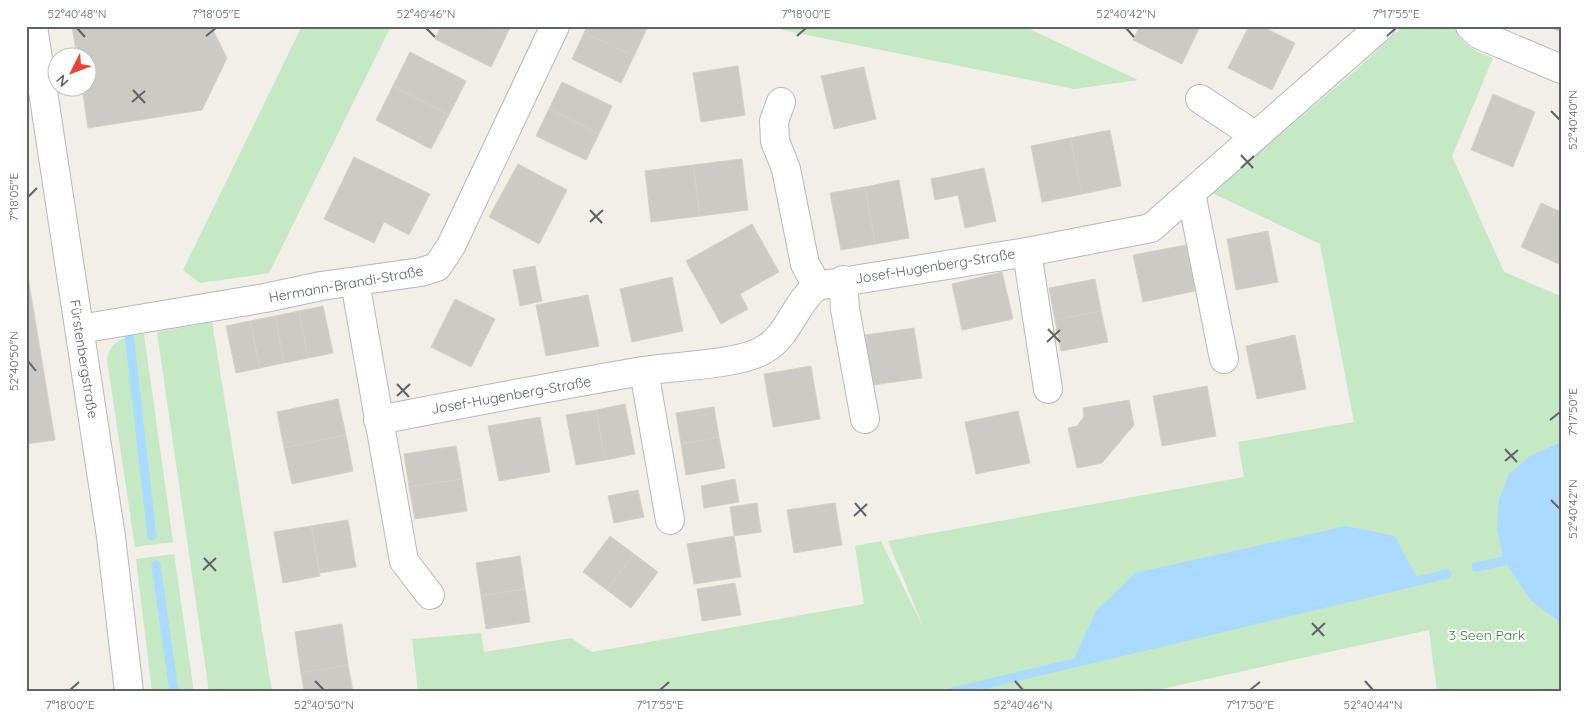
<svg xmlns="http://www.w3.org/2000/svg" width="1587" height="718" viewBox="0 0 1587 718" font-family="Quicksand,sans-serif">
	<rect width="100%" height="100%" fill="#f1efe8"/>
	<g fill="#c5e8c5">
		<polygon points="302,26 391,26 269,273 200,283 183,270"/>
		<polygon points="781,26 1023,26 1138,80 1074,89 782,30"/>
		<path d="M 1403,26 L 1454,26 C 1461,46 1475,51 1493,58 L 1452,156 L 1504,272 L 1561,296 L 1561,442 L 1531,455 L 1504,561 L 1531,601 L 1561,623 L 1561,692 L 1437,692 L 1429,630 L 1148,692 L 418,692 L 412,639 L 481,633 L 484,652 L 571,638 L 592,652 L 864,604 L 855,546 L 881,541 L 924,629 L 888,541 L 1244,477 L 1238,442 L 1354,422 L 1320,244 L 1212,193 L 1356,70 Z"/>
		<polygon points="212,322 272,692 209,692 157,332"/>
		<path d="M 144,334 L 173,542 L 135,547 L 107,360 C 110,339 126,337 144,334 Z"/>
		<polygon points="174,554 194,692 152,692 136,559"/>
	</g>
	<g fill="#aadaff">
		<polygon points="1561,442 1561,623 1531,601 1504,561 1497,529 1499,499 1509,474 1531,455"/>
		<polygon points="1346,526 1395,536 1418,580 1072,663 1096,611 1135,573"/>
	</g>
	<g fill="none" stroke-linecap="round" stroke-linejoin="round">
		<g stroke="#aadaff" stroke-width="9">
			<polyline points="128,325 152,536"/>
			<polyline points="156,565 174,692"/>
			<polyline points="1476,567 1504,561"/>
			<polyline points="953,692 1447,574"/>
		</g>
	</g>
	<g fill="#cccac5" stroke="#d6d1c6">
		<polygon points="72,26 211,26 227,58 202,110 88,128 82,88 88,88 88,58 77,58"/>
		<polygon points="441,26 492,26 507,34 491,67 435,39"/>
		<polygon points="492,26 511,26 507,34"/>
		<polygon points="587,26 643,26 647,28 634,56 584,33"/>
		<polygon points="1140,26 1200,26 1182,64 1133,40"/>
		<polygon points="1249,26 1261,26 1295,43 1272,90 1228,68"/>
		<polygon points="1547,26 1561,26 1561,32"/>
		<polygon points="584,33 634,56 621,83 572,59"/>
		<polygon points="410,52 466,81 449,115 393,86"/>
		<polygon points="738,66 745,115 701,122 693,73"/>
		<polygon points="864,67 876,119 834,129 821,76"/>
		<polygon points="562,82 612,106 599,134 549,109"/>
		<polygon points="393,86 449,115 431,149 376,120"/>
		<polygon points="1493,94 1535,112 1513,167 1471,150"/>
		<polygon points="549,109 599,134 586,160 536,136"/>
		<polygon points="1110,130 1121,186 1082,194 1070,138"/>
		<polygon points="1070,138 1082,194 1042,202 1031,146"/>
		<polygon points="354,157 430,194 409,235 384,222 374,243 324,219"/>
		<polygon points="742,159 748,210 700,216 693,165"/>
		<polygon points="518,164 567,190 539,244 489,217"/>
		<polygon points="693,165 700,216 651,222 645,171"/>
		<polygon points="984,168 996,221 965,228 958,195 935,200 931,179"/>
		<polygon points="899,180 909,238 875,244 865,187"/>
		<polygon points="865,187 875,244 841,250 830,193"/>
		<polygon points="1541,203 1561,212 1561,265 1521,247"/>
		<polygon points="752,224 779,272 740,294 748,309 721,324 686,261"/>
		<polygon points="1268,231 1278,282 1236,290 1227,239"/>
		<polygon points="1186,245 1195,291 1143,302 1133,255"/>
		<polygon points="26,265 55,440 26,444"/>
		<polygon points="535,266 542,301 520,306 513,270"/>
		<polygon points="1002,272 1013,319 962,330 952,284"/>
		<polygon points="672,277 683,331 632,342 620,289"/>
		<polygon points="1095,279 1101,311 1055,320 1049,288"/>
		<polygon points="588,295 599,346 546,356 536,305"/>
		<polygon points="455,299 495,319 471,367 431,347"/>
		<polygon points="323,306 333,353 308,358 299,311"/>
		<polygon points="299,311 308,358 284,363 275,316"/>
		<polygon points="1101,311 1108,342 1061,351 1055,320"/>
		<polygon points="275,316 284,363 260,368 250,321"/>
		<polygon points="250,321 260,368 236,373 226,326"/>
		<polygon points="914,328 922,378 873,385 865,335"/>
		<polygon points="1295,335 1306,389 1257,399 1246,346"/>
		<polygon points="811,366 820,419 773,427 764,374"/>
		<polygon points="1207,386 1216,436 1162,446 1153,396"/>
		<polygon points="338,399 346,435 284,448 277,412"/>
		<polygon points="1129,400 1134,425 1102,463 1077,468 1068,428 1077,426 1084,417 1083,408"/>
		<polygon points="625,404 635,454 605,460 596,410"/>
		<polygon points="714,407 719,437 681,444 676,413"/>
		<polygon points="596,410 605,460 576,465 566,415"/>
		<polygon points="1018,411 1030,463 976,474 965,422"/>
		<polygon points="540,417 550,472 499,481 488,426"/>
		<polygon points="346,435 353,471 292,484 284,448"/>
		<polygon points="719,437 725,468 686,475 681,444"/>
		<polygon points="456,446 462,479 409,487 404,454"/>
		<polygon points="462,479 467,511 415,519 409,487"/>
		<polygon points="735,479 739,502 704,508 701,486"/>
		<polygon points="638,490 644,517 614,523 608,496"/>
		<polygon points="757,503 761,532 734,536 730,507"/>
		<polygon points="835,503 842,545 794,553 787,510"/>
		<polygon points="348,520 356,567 320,573 311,526"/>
		<polygon points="311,526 320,576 283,583 274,532"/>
		<polygon points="610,536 634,554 607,590 583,572"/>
		<polygon points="734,536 741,577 694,584 687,544"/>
		<polygon points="634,554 658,572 631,608 607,590"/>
		<polygon points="520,556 525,589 481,596 476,563"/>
		<polygon points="735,583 741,615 702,621 697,589"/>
		<polygon points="525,589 530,622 486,629 481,596"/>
		<polygon points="342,624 348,665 301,673 295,632"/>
		<polygon points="348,665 353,692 304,692 301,673"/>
	</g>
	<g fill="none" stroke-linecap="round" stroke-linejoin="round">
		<g stroke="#b5b8bc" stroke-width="30">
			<g id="minor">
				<polyline points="33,26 111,537 129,692"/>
				<polyline points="1470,26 1478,34 1561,69"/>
				<polyline points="1200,99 1254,135"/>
				<polyline points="781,102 774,121 775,141 786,169 805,264 817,286"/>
				<polyline points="1191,193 1224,359"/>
				<polyline points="1027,252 1048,389"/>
				<polyline points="843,280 845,309 865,419"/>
				<polyline points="355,282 404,561 430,595"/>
				<polyline points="80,329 265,298 321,286 421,272 437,267 451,246 555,26"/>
				<polyline points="644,371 670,520"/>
				<path d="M 378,420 C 466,403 554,386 643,371 C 674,366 741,365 765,349 C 789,335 795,303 817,286 L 1027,252 L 1151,228 L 1381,26"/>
			</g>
		</g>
		<use href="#minor" stroke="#fff" stroke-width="28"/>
	</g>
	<path fill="none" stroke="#5f6368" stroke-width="2" d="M 77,28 L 85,37M 426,28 L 435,37M 1126,28 L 1134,37M 206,36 L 216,28M 797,36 L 806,28M 1387,36 L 1396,28M 133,90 L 145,103M 132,102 L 145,91M 1551,111 L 1560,120M 1241,155 L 1253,168M 1241,168 L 1254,156M 28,197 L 37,188M 590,210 L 602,223M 590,222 L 603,210M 1048,329 L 1060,342M 1047,342 L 1060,330M 28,361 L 36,371M 397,384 L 409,397M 397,396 L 410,384M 1550,420 L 1560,412M 1505,449 L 1517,462M 1505,461 L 1518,450M 1551,500 L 1560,509M 855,503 L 866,516M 854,516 L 867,504M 204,558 L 216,571M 203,570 L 216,558M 1312,623 L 1324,636M 1312,635 L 1325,623M 315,681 L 324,690M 1015,681 L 1023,690M 1365,681 L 1373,690M 70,690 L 79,682M 660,690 L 669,682M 1250,690 L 1260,682"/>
	<g text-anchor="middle" stroke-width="4" stroke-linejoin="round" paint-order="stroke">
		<g font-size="14" fill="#5f6368" stroke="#fff">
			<text transform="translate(935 266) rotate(-9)" y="5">Josef-Hugenberg-Straße</text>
			<text transform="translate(346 284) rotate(-10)" y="5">Hermann-Brandi-Straße</text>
			<text transform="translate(84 359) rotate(81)" y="5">Fürstenbergstraße</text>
			<text transform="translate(511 395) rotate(-10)" y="5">Josef-Hugenberg-Straße</text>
		</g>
		<g font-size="14" fill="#348238" stroke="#fff">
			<text x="1487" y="640">3 Seen Park</text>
		</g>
	</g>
	<rect width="1587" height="718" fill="none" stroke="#ffffff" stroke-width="55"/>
	<g transform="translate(72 72) rotate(228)"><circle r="24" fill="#ffffff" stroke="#bfc1c3"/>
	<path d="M0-4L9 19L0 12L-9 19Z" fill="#ea4335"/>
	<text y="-8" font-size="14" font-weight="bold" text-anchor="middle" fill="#5f6368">N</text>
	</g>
	<rect x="28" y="28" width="1532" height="662" fill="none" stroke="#5f6368" stroke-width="2"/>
	<g font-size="12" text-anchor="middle" fill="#5f6368">
		<text x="77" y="18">52°40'48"N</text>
		<text x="216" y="18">7°18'05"E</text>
		<text x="426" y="18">52°40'46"N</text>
		<text x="806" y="18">7°18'00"E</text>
		<text x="1126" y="18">52°40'42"N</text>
		<text x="1396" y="18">7°17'55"E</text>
		<text transform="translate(1573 120) rotate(-90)" y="4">52°40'40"N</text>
		<text transform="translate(14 197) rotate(-90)" y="4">7°18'05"E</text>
		<text transform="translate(14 361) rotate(-90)" y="4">52°40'50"N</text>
		<text transform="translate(1573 412) rotate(-90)" y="4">7°17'50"E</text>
		<text transform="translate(1573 509) rotate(-90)" y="4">52°40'42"N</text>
		<text x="70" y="709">7°18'00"E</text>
		<text x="324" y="709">52°40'50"N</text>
		<text x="660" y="709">7°17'55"E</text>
		<text x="1023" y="709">52°40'46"N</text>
		<text x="1250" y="709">7°17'50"E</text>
		<text x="1373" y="709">52°40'44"N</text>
	</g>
</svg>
